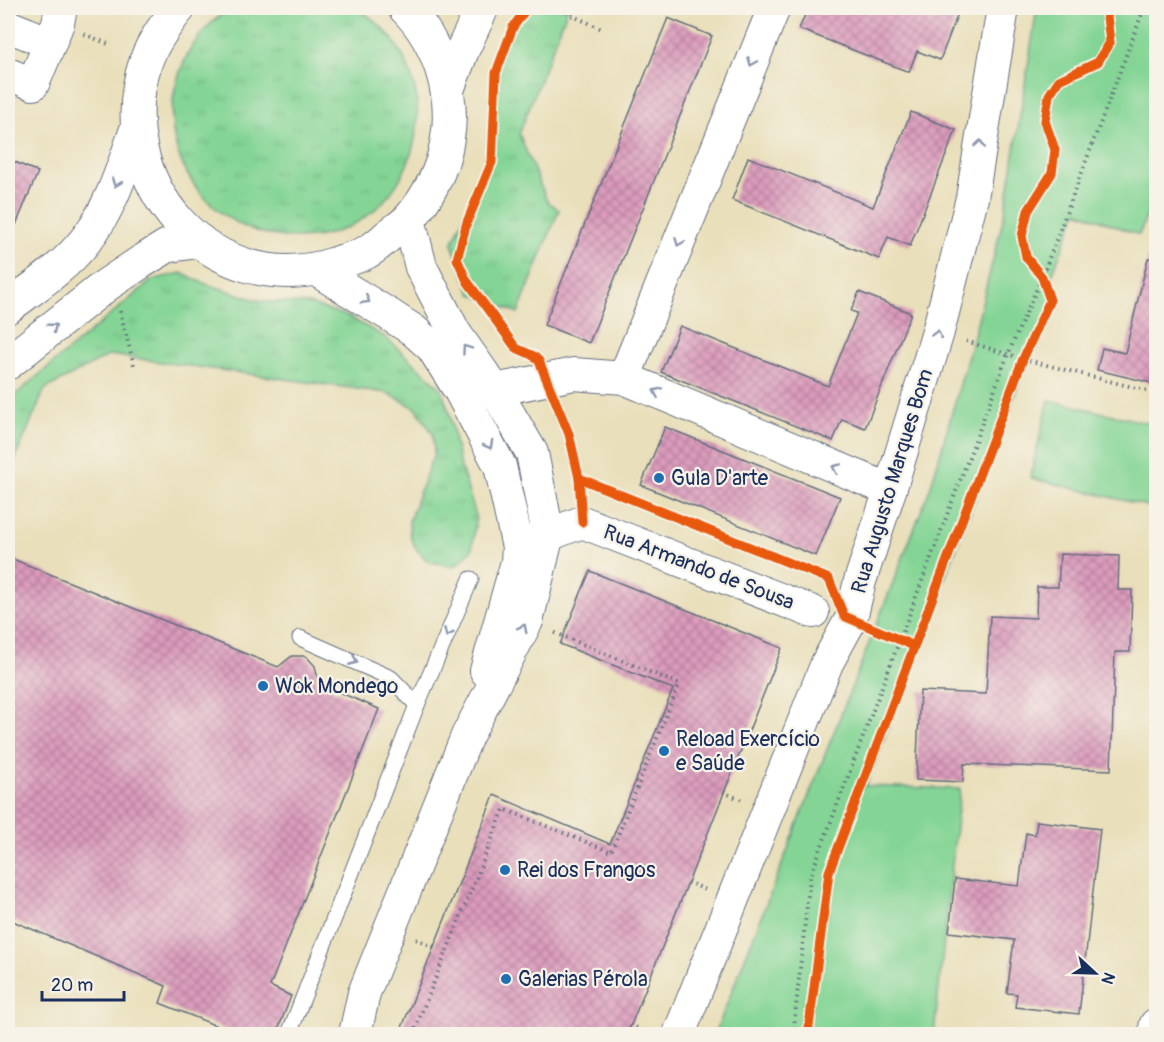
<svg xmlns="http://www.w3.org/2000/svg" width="1164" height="1042" viewBox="0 0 1164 1042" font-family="Pangolin,sans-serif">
	<defs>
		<pattern id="grass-tufts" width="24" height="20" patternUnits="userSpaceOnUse" patternTransform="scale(1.5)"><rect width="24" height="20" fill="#84d595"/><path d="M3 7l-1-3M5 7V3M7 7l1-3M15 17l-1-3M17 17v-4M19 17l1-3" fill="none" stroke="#71b783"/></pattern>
		<pattern id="building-cross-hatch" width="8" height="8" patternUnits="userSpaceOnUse" patternTransform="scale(1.5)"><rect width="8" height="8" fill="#dc9bbc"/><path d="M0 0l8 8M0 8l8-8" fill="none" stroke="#b27f9c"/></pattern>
	</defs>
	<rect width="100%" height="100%" fill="#f7f3e8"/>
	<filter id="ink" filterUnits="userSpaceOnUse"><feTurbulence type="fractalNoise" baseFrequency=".0167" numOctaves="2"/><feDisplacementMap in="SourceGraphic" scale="12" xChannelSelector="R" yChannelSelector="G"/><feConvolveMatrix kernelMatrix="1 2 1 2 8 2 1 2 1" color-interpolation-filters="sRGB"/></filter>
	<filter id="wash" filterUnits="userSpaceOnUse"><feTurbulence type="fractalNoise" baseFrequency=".008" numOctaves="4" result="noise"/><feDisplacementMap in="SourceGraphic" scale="24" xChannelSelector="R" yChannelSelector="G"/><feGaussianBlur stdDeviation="1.35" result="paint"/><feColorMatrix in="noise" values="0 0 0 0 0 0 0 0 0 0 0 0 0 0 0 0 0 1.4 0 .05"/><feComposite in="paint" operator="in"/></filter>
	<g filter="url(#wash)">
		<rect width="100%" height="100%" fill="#e9dfba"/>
		<g fill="url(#grass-tufts)" stroke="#50827a" stroke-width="1.5">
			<path d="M 233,8 L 357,8 C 472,80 410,257 277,236 C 251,232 228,221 209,202 C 185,179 171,146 172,112 C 174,71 195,28 233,8 Z"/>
			<polygon points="525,8 568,8 519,134 547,201 559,210 518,313 471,294 452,244 488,162 494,74 511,26"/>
			<polygon points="181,273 203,283 260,301 309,304 347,316 385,337 441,388 450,415 459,461 476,516 472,550 454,567 428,561 417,550 410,537 409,521 434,453 433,434 416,408 387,393 110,355 45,389 15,459 8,468 8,401 152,280"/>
		</g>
		<g fill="#84d595" stroke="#50827a" stroke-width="1.5">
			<polygon points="1037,8 1156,8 1156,203 1152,202 1139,235 1077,211 1048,285 1052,299 1051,312 1030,354 866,786 960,789 934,1034 715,1034 931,486 974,335 1005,212"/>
			<polygon points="1049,400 1156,425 1156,508 1030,478"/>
		</g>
		<g id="blocks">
			<g fill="url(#building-cross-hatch)">
				<polygon points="808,8 960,8 940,60 917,51 909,72 799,29"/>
				<polygon points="668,18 712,36 589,343 544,325"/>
				<polygon points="911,112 956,130 910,246 888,237 879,259 732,200 748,157 873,207"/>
				<polygon points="8,159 38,172 8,244"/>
				<polygon points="1148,258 1156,259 1156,384 1097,370 1102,348 1125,353"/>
				<polygon points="859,292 911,313 865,428 842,419 833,441 661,372 680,326 828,386 857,313 851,311"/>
				<polygon points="665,427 840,497 816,556 641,485"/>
				<polygon points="1060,554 1119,556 1118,590 1132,590 1130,652 1115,652 1111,770 964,764 963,782 916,780 920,691 986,694 990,616 1036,618 1037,587 1058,587"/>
				<polygon points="8,557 278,667 292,656 306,656 315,666 319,684 379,709 270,986 291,996 276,1035 239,1035 160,1003 166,986 8,919"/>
				<polygon points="590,571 782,648 627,1035 399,1035 494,795 610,844 673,689 560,644"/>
				<polygon points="1037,821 1100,829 1079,1014 1015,1007 1017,994 1007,993 1014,940 949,932 955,879 1019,886 1026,833 1035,835"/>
			</g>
		</g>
	</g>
	<g filter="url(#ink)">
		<use href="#blocks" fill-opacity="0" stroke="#636d7e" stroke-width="1.5"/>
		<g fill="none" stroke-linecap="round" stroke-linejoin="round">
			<g stroke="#636d7e" stroke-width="17">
				<g id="lane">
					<polyline points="300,638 391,678 417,705"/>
					<polyline points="289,1034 417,705 471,579"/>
				</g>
			</g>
			<g stroke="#636d7e" stroke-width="34">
				<g id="street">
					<polyline points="8,26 50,43 33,84 8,74"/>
					<polyline points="50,43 58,23 61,8"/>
					<polyline points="316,270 388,314 413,330 432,347 460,391 500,466 518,547 517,562 486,671"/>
					<polyline points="624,378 774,8"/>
					<polyline points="475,391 495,390 574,374 624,378 890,490"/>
					<polyline points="530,542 582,522 813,612"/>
					<polyline points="355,1034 364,993 467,736 527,621 548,534 532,453 495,390 455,333 421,267 409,219"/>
					<polyline points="679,1034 827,663 851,619 860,581 890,490 938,332 972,198 1003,8"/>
				</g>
			</g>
			<g stroke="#636d7e" stroke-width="35">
				<polyline id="secondary" points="1155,1034 1156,1025"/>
			</g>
			<g stroke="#636d7e" stroke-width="35">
				<g id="primary">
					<path d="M 179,8 C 166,24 153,41 146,61 C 105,181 213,305 337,263 C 346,260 358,257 367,252 C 375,248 382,241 388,236 C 395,230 404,225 410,218 C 428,197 443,169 447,141 C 456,95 438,41 405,8"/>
					<polyline points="447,91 463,49 482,8"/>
					<path d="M 8,307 C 34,287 64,268 85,241 C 111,209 123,167 137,128"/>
					<polyline points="8,363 105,286 141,262 167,246 200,241"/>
				</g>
			</g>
			<g stroke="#636d7e" stroke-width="4" stroke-dasharray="1.5 4.5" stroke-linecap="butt">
				<polyline points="562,8 571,15 602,29"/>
				<polyline points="84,34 111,45"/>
				<polyline points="120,311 134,365"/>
				<polyline points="966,341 1023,359 1156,393"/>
				<polyline points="723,792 742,800"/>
				<polyline points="687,882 706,890"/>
				<polyline points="416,939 435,947"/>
				<polyline points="630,1025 652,1034"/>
				<polyline points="413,1034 504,809 611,852 679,684 553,632"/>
				<polyline points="793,1034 810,877 1008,354 1042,277 1144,8"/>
			</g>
			<use href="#lane" stroke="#fff" stroke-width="15"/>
			<use href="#street" stroke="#fff" stroke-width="32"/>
			<use href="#secondary" stroke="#fff" stroke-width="33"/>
			<use href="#primary" stroke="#fff" stroke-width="33"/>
			<g stroke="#f7f3e8" stroke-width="13">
				<g id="cycleway">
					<polyline points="527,8 513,27 496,73 492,162 467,222 457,259 467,281 516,348 534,356 539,361 569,434 579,478 582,522"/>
					<polyline points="579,478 829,579 844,616 914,646"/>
					<polyline points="808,1034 829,872 1023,359 1050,300 1042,277 1026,257 1022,236 1028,211 1052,173 1055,150 1045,121 1049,95 1059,80 1098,62 1110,42 1106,8"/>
				</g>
			</g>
			<use href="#cycleway" stroke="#e8590c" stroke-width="9"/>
		</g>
		<defs><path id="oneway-chevron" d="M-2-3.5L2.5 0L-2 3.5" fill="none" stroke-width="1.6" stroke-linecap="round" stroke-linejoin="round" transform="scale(1.5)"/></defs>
		<g stroke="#8d97ae">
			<use href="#oneway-chevron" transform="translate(752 62) rotate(112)"/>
			<use href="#oneway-chevron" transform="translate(980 144) rotate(-82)"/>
			<use href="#oneway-chevron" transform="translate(116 183) rotate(111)"/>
			<use href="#oneway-chevron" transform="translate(679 242) rotate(112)"/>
			<use href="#oneway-chevron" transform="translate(366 300) rotate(31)"/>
			<use href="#oneway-chevron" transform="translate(53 327) rotate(-39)"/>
			<use href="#oneway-chevron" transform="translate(937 334) rotate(-74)"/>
			<use href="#oneway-chevron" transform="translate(466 349) rotate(-125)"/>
			<use href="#oneway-chevron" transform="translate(657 392) rotate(-157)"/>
			<use href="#oneway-chevron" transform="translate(489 445) rotate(62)"/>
			<use href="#oneway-chevron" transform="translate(836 468) rotate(-157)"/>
			<use href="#oneway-chevron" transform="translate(523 628) rotate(-63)"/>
			<use href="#oneway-chevron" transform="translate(448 633) rotate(114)"/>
			<use href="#oneway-chevron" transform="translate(354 661) rotate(22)"/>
		</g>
	</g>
	<g fill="#1f6fb2" stroke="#f7f3e8" stroke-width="2">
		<circle cx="659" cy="478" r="6"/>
		<circle cx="263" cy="686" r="6"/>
		<circle cx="664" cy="751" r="6"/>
		<circle cx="505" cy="870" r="6"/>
		<circle cx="506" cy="979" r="6"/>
	</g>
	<g text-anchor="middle" stroke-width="4.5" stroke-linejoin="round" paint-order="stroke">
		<g font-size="21" fill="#1b2f5e" stroke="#f7f3e8" text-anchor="start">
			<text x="671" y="485">Gula D'arte</text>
			<text x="275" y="693">Wok Mondego</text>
			<text x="676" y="746">Reload Exercício<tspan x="676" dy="24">e Saúde</tspan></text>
			<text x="517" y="877">Rei dos Frangos</text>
			<text x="518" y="986">Galerias Pérola</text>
		</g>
		<g font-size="21" fill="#1b2f5e" stroke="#f7f3e8">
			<text transform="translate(892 481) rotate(-73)" y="7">Rua Augusto Marques Bom</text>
			<text transform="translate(699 567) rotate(21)" y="7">Rua Armando de Sousa</text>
		</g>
	</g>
	<rect width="1164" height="1042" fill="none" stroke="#f7f3e8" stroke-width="30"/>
	<g transform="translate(1095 973) rotate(112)" stroke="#f7f3e8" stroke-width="4.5" paint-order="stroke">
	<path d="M0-4.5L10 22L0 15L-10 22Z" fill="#1b2f5e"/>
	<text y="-9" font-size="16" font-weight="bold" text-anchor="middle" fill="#1b2f5e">N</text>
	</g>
	<path d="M42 991v9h82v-9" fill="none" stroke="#1b2f5e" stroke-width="3"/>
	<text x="51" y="991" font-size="18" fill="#1b2f5e" stroke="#f7f3e8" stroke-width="4.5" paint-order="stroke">20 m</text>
</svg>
